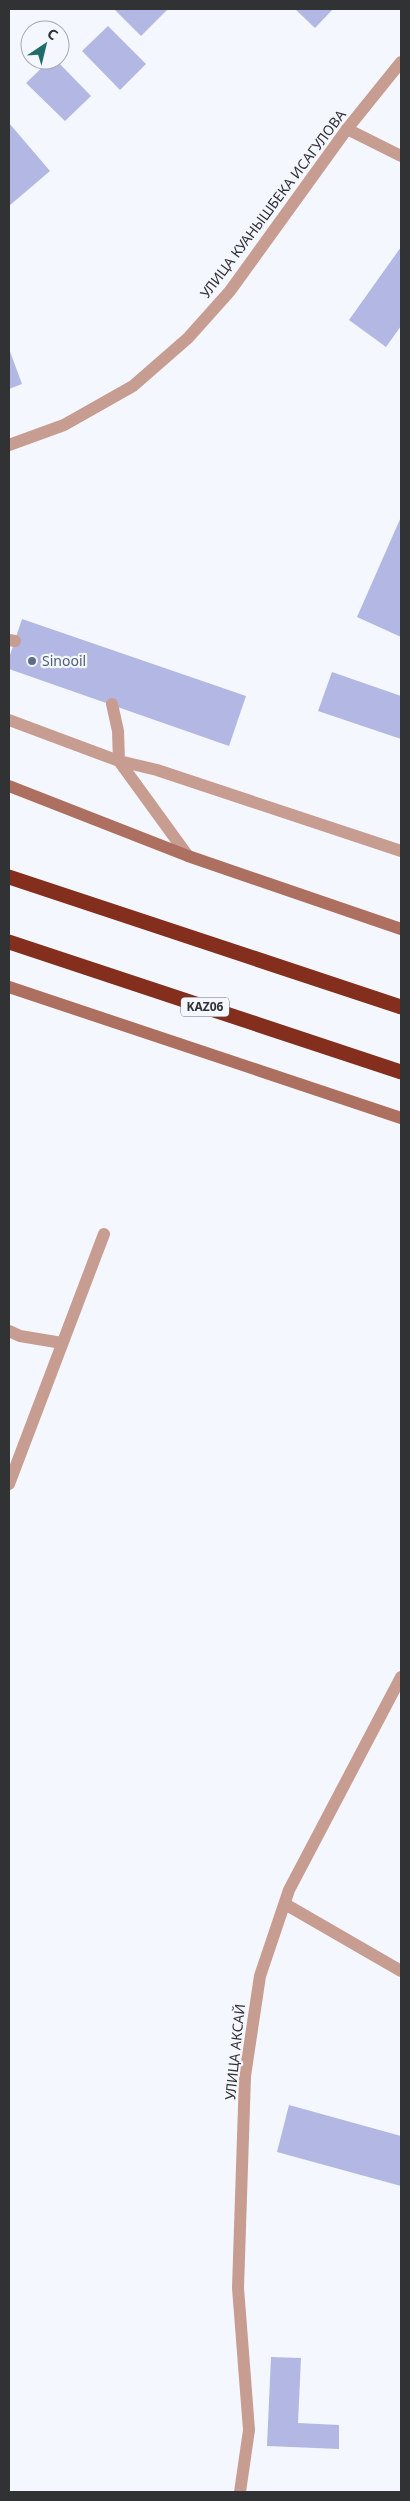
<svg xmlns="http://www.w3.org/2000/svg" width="410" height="2501" viewBox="0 0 410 2501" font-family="'Noto Sans',sans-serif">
	<rect width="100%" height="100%" fill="#f5f7fe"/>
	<g fill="#b2b8e3">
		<polygon points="114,9 168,9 141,36"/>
		<polygon points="295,9 333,9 315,28"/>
		<polygon points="108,26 146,64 120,90 82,51"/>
		<polygon points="50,60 56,60 91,96 65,121 26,83"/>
		<polygon points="9,123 50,171 9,206"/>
		<polygon points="401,247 401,326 386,347 349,320"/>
		<polygon points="9,349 22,384 9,389"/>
		<polygon points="401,517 401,637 357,617"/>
		<polygon points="22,619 246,696 229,746 9,669 9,658"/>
		<polygon points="332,672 401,696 401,739 318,711"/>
		<polygon points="289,2105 401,2136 401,2186 277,2152"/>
		<polygon points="271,2357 301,2358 298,2423 339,2425 339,2449 267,2446"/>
	</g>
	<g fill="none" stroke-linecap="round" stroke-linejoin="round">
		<g stroke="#c79c91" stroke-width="12">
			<polyline points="347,129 401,156"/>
			<polyline points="9,640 15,641"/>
			<polyline points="112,704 118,731 119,761 157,770 401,851"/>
			<polyline points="9,720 119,761 188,856"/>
			<polyline points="9,1331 20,1336 62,1343"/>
			<polyline points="285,1904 401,1971"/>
		</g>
		<g stroke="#c79c91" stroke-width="12">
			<polyline points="9,445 64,425 133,386 188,338 230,291 347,129 401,62"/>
			<polyline points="9,1484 104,1234"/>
			<polyline points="240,2492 249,2430 238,2288 245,2076 260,1976 289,1890 401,1677"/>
		</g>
		<g stroke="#ad6f60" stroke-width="12">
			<polyline points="9,786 188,856 401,929"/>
			<polyline points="9,987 401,1118"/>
		</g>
		<g stroke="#842f1d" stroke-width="15">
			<polyline points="9,877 401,1007"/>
			<polyline points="9,942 401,1072"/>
		</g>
	</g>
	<circle fill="#5c6f8a" stroke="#f5f7fe" stroke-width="2" cx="32" cy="661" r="5"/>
	<g text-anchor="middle" stroke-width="4.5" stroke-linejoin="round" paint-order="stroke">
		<rect fill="#f5f7fe" stroke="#6c6d71" stroke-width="1" x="181" y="997.5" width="48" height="19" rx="4"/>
		<g font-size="12" font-weight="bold" fill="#313234">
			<text x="205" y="1011">KАZ06</text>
		</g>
		<g font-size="14" fill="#313234" stroke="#f5f7fe">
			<text transform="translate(273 204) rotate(-53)" y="5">УЛИЦА КУАНЫШБЕКА ИСАГУЛОВА</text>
			<text transform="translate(235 2052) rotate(-84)" y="5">УЛИЦА АКСАЙ</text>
		</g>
		<g font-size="14" fill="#4e5e75" stroke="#f5f7fe" text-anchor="start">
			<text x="42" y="666">Sinooil</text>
		</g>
	</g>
	<rect width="410" height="2501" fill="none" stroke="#313234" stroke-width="20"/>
	<g transform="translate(45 45) rotate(35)"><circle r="24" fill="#f5f7fe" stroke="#a7a8ad"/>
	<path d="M0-4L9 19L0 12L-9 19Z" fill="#206c6b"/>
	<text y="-8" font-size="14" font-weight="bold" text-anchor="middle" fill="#313234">С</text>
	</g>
</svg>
